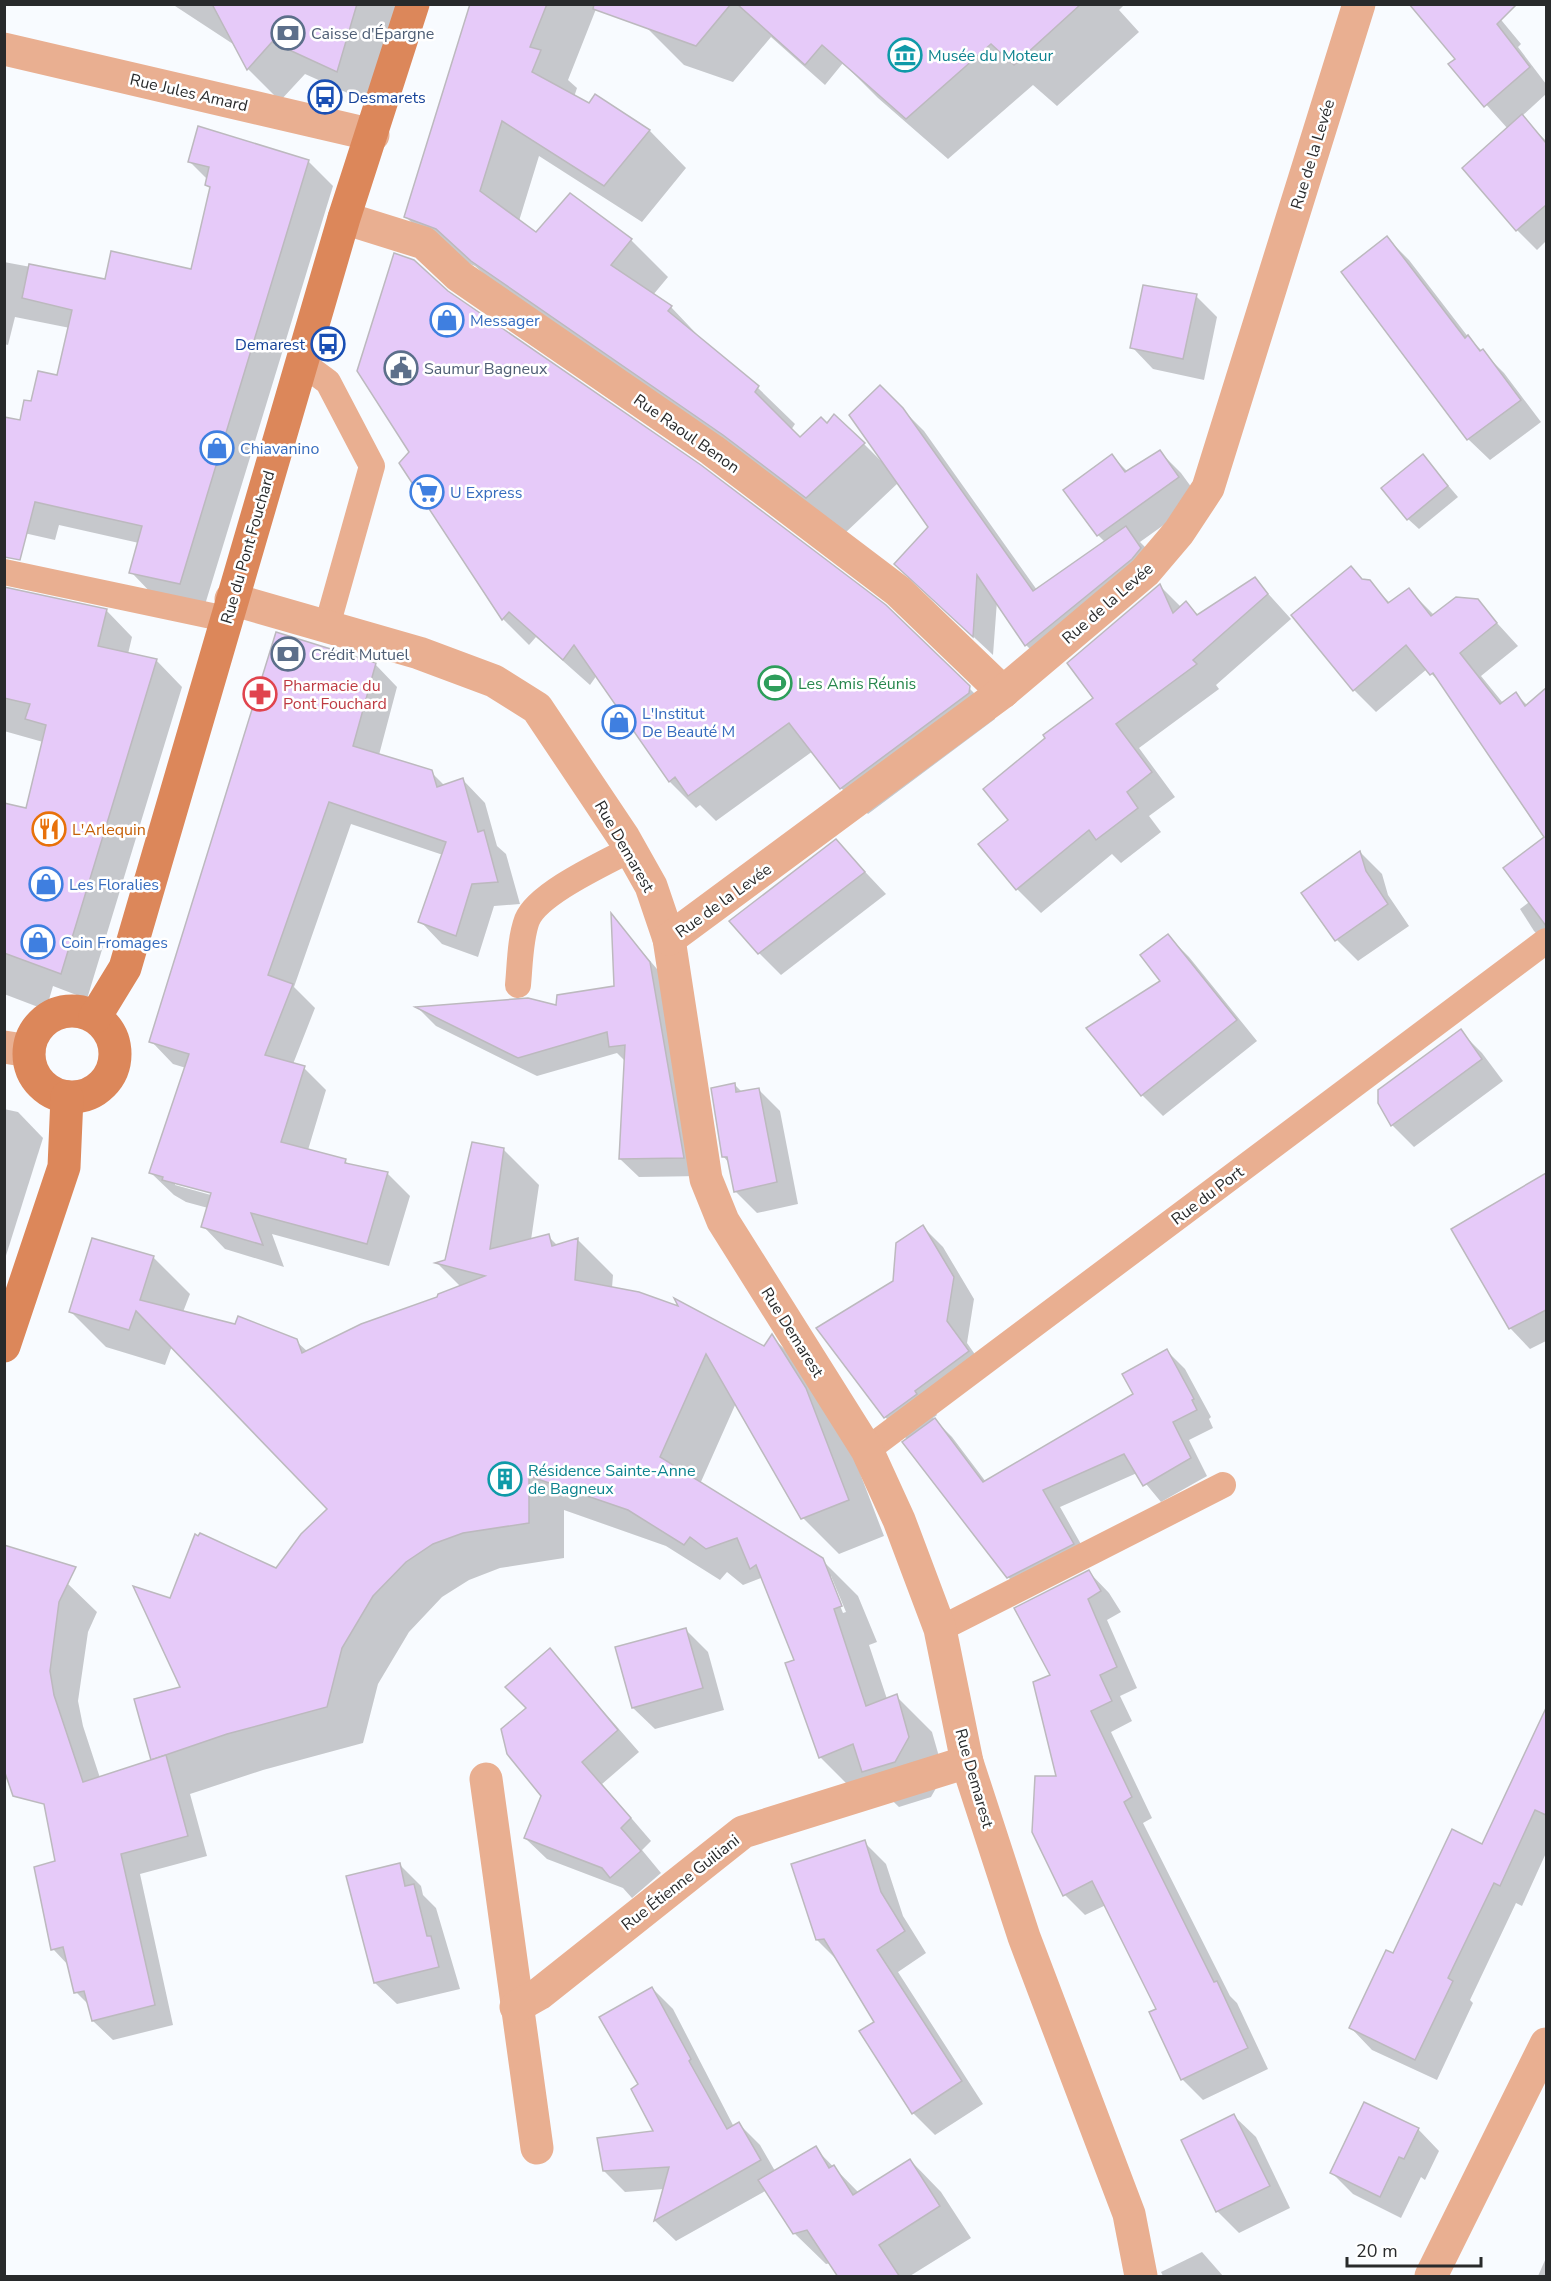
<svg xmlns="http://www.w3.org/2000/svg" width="1551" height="2281" viewBox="0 0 1551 2281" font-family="'Nunito Sans',sans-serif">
	<rect width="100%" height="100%" fill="#f8fbff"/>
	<g fill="#0003" fill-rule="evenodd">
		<polygon points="172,4 400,4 370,103 305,74 280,101 248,69 233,44"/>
		<polygon points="471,4 598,4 568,80 577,88 574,97 589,105 595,96 650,131 686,168 642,222 539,156 519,221 536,234 631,240 668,277 653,295 671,307 707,345 758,388 795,424 791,430 800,439 827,425 864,444 881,461 880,387 924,431 1037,590 1105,542 1098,535 1112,456 1128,472 1160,452 1181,473 1200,499 1140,542 1147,549 1047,666 1026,645 997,601 993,655 896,564 930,527 898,483 844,534 510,298 475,266 443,254 406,217"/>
		<polygon points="653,4 1125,4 1119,10 1139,32 1057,106 1033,85 948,159 878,98 843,63 825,85 771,37 733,82 684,65 647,28"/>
		<polygon points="1488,4 1521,44 1518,47 1546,84 1546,94 1522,116 1546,141 1546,241 1537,250 1517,230 1508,129 1451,65 1458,59"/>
		<polygon points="199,128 309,162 333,186 204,608 155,597 131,572 139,543 59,525 55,540 24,533 70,328 15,317 8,345 4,344 4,262 106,281 192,271 211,189 207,185 208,180 190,162"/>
		<polygon points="1387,238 1409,260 1469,338 1504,373 1541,422 1490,460 1468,439"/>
		<polygon points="447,293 968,687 995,714 995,719 868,814 841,788 813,751 716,821 700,805 696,808 670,782 597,675 590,685 536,637 529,645 503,619 411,452"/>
		<polygon points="1196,296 1217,317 1204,380 1153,369 1132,347"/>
		<polygon points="1423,456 1458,497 1419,529 1408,519"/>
		<polygon points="1255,579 1291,619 1216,685 1219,689 1139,748 1175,797 1149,816 1161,832 1121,863 1112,854 1041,913 1017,889 1010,820 1095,698 1160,586 1182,608 1186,603 1199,616"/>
		<polygon points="1363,581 1369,582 1391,604 1409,590 1434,615 1477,601 1518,646 1481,676 1503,703 1516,694 1528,706 1546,690 1546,841 1444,687 1427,669 1376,712 1354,690"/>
		<polygon points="4,588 106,610 132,637 128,654 156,660 182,687 87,999 53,986 46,1010 4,994 4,805 27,810 43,742 4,731"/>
		<path d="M 375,664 L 397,687 L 379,755 L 431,772 L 445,786 L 463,780 L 485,803 L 497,846 L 506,854 L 520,904 L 494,906 L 478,957 L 442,944 L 420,921 L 443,855 L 351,824 L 294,987 L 315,1008 L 293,1064 L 304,1068 L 326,1090 L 308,1150 L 345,1161 L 350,1166 L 387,1173 L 410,1196 L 389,1266 L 272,1234 L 284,1267 L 225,1249 L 203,1226 L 208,1208 L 186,1202 L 174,1195 L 151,1173 L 186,1068 L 173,1064 L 151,1041 ZM 175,1182 L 219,1194 L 218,1197 L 175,1185 Z"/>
		<polygon points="836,841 886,894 781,975 759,953"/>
		<polygon points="1360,852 1382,874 1388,895 1409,926 1358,961 1337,940"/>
		<polygon points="1545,890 1546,892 1546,943 1534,931 1520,909"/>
		<polygon points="613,917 668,982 702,1176 639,1177 620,1159 625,1061 617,1053 537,1076 436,1026 419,1009 557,1007 616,987"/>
		<polygon points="1168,936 1189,957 1257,1041 1163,1116 1142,1095 1089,1028 1162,981"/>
		<polygon points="1460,1031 1482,1053 1503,1081 1414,1147 1392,1125 1379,1103"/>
		<polygon points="735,1085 742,1092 758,1089 780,1111 798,1204 757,1213 735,1191 729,1163 723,1156"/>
		<polygon points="4,1109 18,1112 43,1138 4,1262"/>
		<path d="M 503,1149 L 539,1185 L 531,1240 L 548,1236 L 558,1246 L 577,1239 L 613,1275 L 612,1288 L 764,1348 L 772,1337 L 808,1372 L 842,1426 L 884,1536 L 839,1554 L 803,1518 L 736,1403 L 700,1484 L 822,1560 L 858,1596 L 877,1642 L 869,1645 L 887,1699 L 896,1696 L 932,1732 L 944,1774 L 931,1797 L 899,1807 L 876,1785 L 856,1793 L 820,1757 L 796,1661 L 761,1578 L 743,1585 L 727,1572 L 720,1580 L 666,1546 L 564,1510 L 564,1558 L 500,1568 L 469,1580 L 442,1597 L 409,1632 L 378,1684 L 363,1743 L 263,1770 L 190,1794 L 207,1856 L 140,1874 L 173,2025 L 113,2040 L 93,2021 L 90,2006 L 76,1992 L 69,1966 L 53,1949 L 57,1862 L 38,1770 L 4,1575 L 68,1584 L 97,1612 L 88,1632 L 78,1701 L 83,1726 L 100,1778 L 154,1761 L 182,1688 L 171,1600 L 276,1570 L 329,1509 L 172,1346 L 165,1365 L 106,1347 L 70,1311 L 93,1239 L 154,1258 L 190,1294 L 183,1312 L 296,1341 L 308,1352 L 461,1287 L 438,1264 L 446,1261 ZM 828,1576 L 831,1576 L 846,1612 L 843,1613 Z"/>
		<polygon points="1546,1176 1546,1341 1530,1349 1510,1328 1453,1229"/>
		<polygon points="923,1227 943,1247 974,1299 967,1343 988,1373 935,1412 937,1415 933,1418 952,1437 986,1482 1135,1395 1167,1351 1185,1369 1211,1417 1209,1419 1213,1428 1189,1440 1207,1476 1161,1502 1137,1473 1060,1507 1091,1562 1026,1595 1008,1577 908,1440 885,1417 818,1329 895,1282"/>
		<polygon points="1089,1572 1109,1593 1121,1612 1107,1620 1137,1688 1120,1696 1132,1721 1111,1732 1152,1818 1143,1823 1230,1996 1237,2003 1268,2069 1203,2100 1182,2079 1158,2010 1106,1905 1085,1915 1065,1895 1052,1676"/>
		<polygon points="686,1630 708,1652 724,1710 655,1729 633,1708"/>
		<polygon points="550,1650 639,1752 602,1784 651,1841 642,1850 661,1873 632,1898 623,1888 547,1859 525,1838 542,1796 528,1708"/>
		<polygon points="1540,1725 1546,1728 1546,1853 1522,1906 1516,1903 1470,2000 1473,2003 1437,2080 1372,2050 1351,2028 1394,1955 1483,1846"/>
		<polygon points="864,1842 886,1864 903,1916 926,1953 898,1972 983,2104 935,2135 913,2113 876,2022 839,1962 817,1940"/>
		<polygon points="399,1864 421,1886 423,1895 436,1908 460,1989 397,2004 375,1983"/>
		<polygon points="652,1988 673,2009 734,2127 739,2124 760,2145 775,2171 815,2148 859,2193 910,2160 941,2192 971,2238 910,2276 839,2276 831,2263 826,2264 794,2233 767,2190 676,2241 655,2221 664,2189 625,2192 604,2171 656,2132 640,2085"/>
		<polygon points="1234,2116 1256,2137 1290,2208 1239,2233 1217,2211"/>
		<polygon points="1418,2129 1439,2151 1425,2180 1421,2177 1401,2218 1353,2194 1332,2173"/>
		<polygon points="1202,2252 1223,2276 1163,2276 1161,2272"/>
		<polygon points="1546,2258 1546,2276 1538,2276"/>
	</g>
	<g fill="#e6caf9" stroke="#bcb9be" stroke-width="1.5">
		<polygon points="212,4 357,4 337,72 272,42 247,70"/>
		<polygon points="470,4 547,4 530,47 541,50 532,72 589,103 595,94 650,130 604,186 502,121 480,191 536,232 570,193 632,239 611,265 672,306 668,311 759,386 755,392 800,437 821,417 827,423 834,414 865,443 806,498 723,435 471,261 436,229 404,217"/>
		<polygon points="594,4 731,4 696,46 593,9"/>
		<polygon points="737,4 1081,4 1014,65 991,44 906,119 822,45 805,65"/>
		<polygon points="1409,4 1517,4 1497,24 1530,67 1484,107 1448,64 1455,59"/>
		<polygon points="1522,114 1546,143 1546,205 1516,231 1462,168"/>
		<polygon points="198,126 309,160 180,584 129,573 142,526 35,502 20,560 4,557 4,417 20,420 24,400 31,401 38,371 57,375 72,310 22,298 29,264 105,279 111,251 191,269 210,187 205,185 209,167 188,162"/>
		<polygon points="1387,236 1465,338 1468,335 1480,351 1483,349 1521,400 1467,440 1341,272"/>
		<polygon points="394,253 414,260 448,291 701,465 886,605 970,686 969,693 840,789 789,723 688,796 675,777 669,782 574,645 563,660 509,612 502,620 399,463 409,452 357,371"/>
		<polygon points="1143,285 1197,294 1183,359 1130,348"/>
		<polygon points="880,385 903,408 1033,591 1126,526 1141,548 1132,559 1025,646 977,575 973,637 894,564 928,527 849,415"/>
		<polygon points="1160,450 1179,477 1097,536 1063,490 1112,454 1125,472"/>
		<polygon points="1423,454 1448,486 1407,520 1381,488"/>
		<polygon points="1351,566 1362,579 1370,580 1388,603 1409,588 1431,616 1456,597 1478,599 1497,623 1460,653 1500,704 1516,692 1525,706 1546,688 1546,926 1503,868 1544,837 1433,673 1430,675 1406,645 1353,691 1291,615"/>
		<polygon points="1255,577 1268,594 1193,660 1197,664 1116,724 1152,772 1127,792 1138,808 1096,840 1089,830 1016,890 978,844 1008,820 983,789 1045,738 1043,735 1093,698 1067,663 1160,584 1173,613 1186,601 1197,615"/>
		<polygon points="4,587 107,609 98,646 157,659 61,974 4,953 4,803 26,808 46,725 25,719 30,704 4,698"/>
		<polygon points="276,632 376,663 353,746 432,770 437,787 463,778 478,832 484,830 498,882 472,884 456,936 418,922 446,842 329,802 268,975 293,984 265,1055 305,1066 281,1142 346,1159 345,1163 388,1172 367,1244 251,1213 263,1245 201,1227 211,1193 162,1180 163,1177 149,1173 189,1054 149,1042"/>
		<polygon points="836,839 865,872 758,954 729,921"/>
		<polygon points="1360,851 1366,871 1388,904 1335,941 1301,893"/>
		<polygon points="611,913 650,962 684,1158 619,1159 625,1045 609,1047 607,1032 518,1058 415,1007 528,998 556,1005 557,995 614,986"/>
		<polygon points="1168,934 1237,1020 1141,1096 1086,1028 1160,981 1140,955"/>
		<polygon points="1461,1029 1482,1059 1391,1126 1378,1103 1378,1090"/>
		<polygon points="735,1083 736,1092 759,1088 777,1182 734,1192 727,1157 722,1157 711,1088"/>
		<polygon points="472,1142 504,1148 490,1249 549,1234 552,1246 578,1238 575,1280 639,1292 678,1306 674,1298 764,1346 772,1334 806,1388 849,1500 801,1519 706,1354 660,1457 823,1558 842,1606 834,1609 866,1706 897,1694 909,1737 895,1762 862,1772 853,1744 819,1758 785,1663 794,1660 756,1565 750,1569 737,1538 706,1549 690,1537 684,1545 628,1510 529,1476 529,1523 463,1533 433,1544 406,1562 373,1596 342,1648 327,1707 227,1734 151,1760 134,1699 180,1687 133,1586 170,1598 195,1534 198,1536 200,1533 276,1568 301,1534 327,1509 136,1311 129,1330 69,1312 92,1238 154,1256 140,1300 235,1324 238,1316 297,1339 302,1353 361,1324 437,1297 438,1294 485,1276 435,1263 445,1260"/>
		<polygon points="1546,1173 1546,1310 1509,1329 1451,1229"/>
		<polygon points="923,1225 954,1277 947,1321 969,1351 915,1391 917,1394 884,1418 816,1328 893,1281 896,1243"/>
		<polygon points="1167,1349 1194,1399 1192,1400 1197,1410 1173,1422 1191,1458 1143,1486 1124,1454 1043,1490 1074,1544 1007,1578 902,1442 935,1418 983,1482 1133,1394 1122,1374"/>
		<polygon points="4,1545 76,1567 59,1602 50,1671 54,1695 83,1782 166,1755 188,1836 121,1854 155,2005 92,2021 84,1991 74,1993 63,1947 51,1950 34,1867 55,1861 44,1804 13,1796 4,1770"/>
		<polygon points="1089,1570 1101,1591 1088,1599 1117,1667 1100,1675 1112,1701 1091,1711 1132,1797 1124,1802 1214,1982 1217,1981 1248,2048 1181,2080 1149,2012 1156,2009 1092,1881 1063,1896 1032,1832 1035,1776 1056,1776 1033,1682 1050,1675 1014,1608"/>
		<polygon points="686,1628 703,1688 632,1708 615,1647"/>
		<polygon points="550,1648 618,1730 582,1762 631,1818 621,1828 641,1851 610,1878 602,1868 524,1838 541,1796 507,1754 501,1729 526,1708 505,1687"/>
		<polygon points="1546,1708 1546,1815 1535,1810 1500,1886 1494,1883 1448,1978 1453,1981 1415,2060 1349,2028 1386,1950 1393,1953 1452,1829 1482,1844"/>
		<polygon points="865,1840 881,1892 905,1931 877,1950 962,2081 912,2114 859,2031 874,2022 824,1939 816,1940 791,1864"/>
		<polygon points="400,1863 405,1886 414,1884 427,1936 431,1936 439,1967 374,1983 346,1876"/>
		<polygon points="652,1987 691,2059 689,2061 727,2129 739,2122 761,2160 654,2221 669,2167 603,2171 597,2138 653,2131 631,2089 638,2084 599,2017"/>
		<polygon points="1364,2102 1419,2128 1404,2159 1399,2157 1380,2197 1330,2173"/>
		<polygon points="1234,2114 1270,2186 1216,2212 1181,2140"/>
		<polygon points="816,2146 829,2168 834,2165 853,2195 910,2159 940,2206 879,2245 900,2277 838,2277 807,2230 793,2234 758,2180"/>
	</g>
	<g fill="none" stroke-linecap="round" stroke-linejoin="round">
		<g stroke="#e9af91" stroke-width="26">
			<polyline points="301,362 328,382 372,466 327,626"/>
			<polyline points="4,572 226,619"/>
			<path d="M 518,985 C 520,964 520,939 527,920 C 538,893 605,863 631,849"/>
			<polyline points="867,1450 1546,941"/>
			<polyline points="940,1629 1223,1485"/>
		</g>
		<g stroke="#e9af91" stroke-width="33">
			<polyline points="4,49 373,135"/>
			<polyline points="344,218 424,243 459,276 712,450 898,591 1003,692"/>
			<polyline points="231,599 419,653 494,681 537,708 624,838 651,886 669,939 706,1179 723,1221 867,1450 899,1520 940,1629 967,1762 1024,1937 1129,2214 1141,2276"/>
			<polyline points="669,939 1003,692 1145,572 1179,532 1208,488 1359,4"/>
			<polyline points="486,1779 537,2148"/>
			<polyline points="516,2007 539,1994 743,1832 967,1762"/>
		</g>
		<g stroke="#e9af91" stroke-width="33">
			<polyline points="4,1047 29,1051"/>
			<polyline points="1431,2276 1546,2044"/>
		</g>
		<g stroke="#dc875a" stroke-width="33">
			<circle cx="72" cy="1054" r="43"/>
			<polyline points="95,1017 125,968 344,218 413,4"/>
			<polyline points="4,1346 64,1167 67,1097"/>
		</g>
	</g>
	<defs>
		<g id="bank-ring" transform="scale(1.725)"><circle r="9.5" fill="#fff" stroke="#5c6f8a" stroke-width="1.5"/><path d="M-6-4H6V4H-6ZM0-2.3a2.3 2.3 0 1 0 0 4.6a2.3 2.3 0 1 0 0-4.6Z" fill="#5c6f8a"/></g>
		<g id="museum-ring" transform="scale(1.725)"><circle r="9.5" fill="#fff" stroke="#0f9aa8" stroke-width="1.5"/><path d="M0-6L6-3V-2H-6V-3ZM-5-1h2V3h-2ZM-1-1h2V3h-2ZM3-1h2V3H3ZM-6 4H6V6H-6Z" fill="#0f9aa8"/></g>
		<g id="bus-ring" transform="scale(1.725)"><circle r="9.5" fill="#fff" stroke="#1a4fb4" stroke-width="1.5"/><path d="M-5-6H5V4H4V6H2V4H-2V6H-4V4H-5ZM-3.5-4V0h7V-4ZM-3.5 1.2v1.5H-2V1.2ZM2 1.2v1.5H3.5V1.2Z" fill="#1a4fb4"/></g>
		<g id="shop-ring" transform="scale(1.725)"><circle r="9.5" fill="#fff" stroke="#3f7fe0" stroke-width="1.5"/><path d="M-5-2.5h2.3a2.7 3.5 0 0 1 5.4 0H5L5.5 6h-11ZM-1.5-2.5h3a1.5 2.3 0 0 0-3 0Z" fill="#3f7fe0"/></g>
		<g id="civic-ring" transform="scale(1.725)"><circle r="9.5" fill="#fff" stroke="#5c6f8a" stroke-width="1.5"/><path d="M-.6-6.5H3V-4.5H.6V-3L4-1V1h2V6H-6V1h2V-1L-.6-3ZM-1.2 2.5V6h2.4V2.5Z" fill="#5c6f8a"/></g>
		<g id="supermarket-ring" transform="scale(1.725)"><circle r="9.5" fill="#fff" stroke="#3f7fe0" stroke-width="1.5"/><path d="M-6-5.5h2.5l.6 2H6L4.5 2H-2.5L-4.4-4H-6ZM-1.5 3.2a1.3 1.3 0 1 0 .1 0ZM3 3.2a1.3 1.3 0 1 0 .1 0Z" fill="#3f7fe0"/></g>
		<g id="stadium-ring" transform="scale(1.725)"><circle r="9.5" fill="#fff" stroke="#2e9e5b" stroke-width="1.5"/><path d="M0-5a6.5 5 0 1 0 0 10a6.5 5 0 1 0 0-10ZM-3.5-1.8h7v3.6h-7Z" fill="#2e9e5b"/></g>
		<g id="pharmacy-ring" transform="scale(1.725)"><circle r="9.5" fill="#fff" stroke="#e0444e" stroke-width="1.5"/><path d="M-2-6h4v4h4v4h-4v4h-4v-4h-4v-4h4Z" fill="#e0444e"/></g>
		<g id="restaurant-ring" transform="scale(1.725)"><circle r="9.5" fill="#fff" stroke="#e8710a" stroke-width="1.5"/><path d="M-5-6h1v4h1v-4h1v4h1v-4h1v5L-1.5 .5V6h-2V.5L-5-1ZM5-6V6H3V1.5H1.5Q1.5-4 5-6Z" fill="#e8710a"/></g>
		<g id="building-ring" transform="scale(1.725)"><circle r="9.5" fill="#fff" stroke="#0f9aa8" stroke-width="1.5"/><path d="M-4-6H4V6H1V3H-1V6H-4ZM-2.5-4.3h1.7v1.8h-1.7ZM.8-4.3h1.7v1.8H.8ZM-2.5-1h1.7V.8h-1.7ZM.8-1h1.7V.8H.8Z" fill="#0f9aa8"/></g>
	</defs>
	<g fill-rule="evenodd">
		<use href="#bank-ring" x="288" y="33"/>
		<use href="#museum-ring" x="905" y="55"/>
		<use href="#bus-ring" x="325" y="97"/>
		<use href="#shop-ring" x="447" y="320"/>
		<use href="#bus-ring" x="328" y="344"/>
		<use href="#civic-ring" x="401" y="368"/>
		<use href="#shop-ring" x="217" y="448"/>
		<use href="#supermarket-ring" x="427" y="492"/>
		<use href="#bank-ring" x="288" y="654"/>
		<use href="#stadium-ring" x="775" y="683"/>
		<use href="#pharmacy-ring" x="260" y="694"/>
		<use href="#shop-ring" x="619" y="722"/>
		<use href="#restaurant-ring" x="49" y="829"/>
		<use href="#shop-ring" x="46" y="884"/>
		<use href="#shop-ring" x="38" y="942"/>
		<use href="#building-ring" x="505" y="1479"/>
	</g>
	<g text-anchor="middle" stroke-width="5" stroke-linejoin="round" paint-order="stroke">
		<g font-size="16" fill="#4e5e75" stroke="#fff" text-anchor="start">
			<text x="311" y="39">Caisse d'Épargne</text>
			<text x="424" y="374">Saumur Bagneux</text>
			<text x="311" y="660">Crédit Mutuel</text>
		</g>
		<g font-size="16" fill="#0d838f" stroke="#fff" text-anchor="start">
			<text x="928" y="61">Musée du Moteur</text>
			<text x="528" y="1476">Résidence Sainte-Anne<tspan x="528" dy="18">de Bagneux</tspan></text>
		</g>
		<g font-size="16" fill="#282a2b" stroke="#fff">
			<text transform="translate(189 92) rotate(13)" y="6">Rue Jules Amard</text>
			<text transform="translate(1312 154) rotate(-73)" y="6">Rue de la Levée</text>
			<text transform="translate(687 433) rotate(35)" y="6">Rue Raoul Benon</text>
			<text transform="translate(247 547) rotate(-74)" y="6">Rue du Pont Fouchard</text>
			<text transform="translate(1107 603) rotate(-41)" y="6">Rue de la Levée</text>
			<text transform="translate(625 846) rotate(60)" y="6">Rue Demarest</text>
			<text transform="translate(723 900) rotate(-36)" y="6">Rue de la Levée</text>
			<text transform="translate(1207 1195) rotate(-37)" y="6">Rue du Port</text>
			<text transform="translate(793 1332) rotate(58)" y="6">Rue Demarest</text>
			<text transform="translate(975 1778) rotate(74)" y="6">Rue Demarest</text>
			<text transform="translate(680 1882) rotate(-38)" y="6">Rue Étienne Guiliani</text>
		</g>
		<g font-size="16" fill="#164399" stroke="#fff" text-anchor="start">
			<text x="348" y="103">Desmarets</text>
			<text x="305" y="350" text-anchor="end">Demarest</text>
		</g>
		<g font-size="16" fill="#366cbe" stroke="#fff" text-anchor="start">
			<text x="470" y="326">Messager</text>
			<text x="240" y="454">Chiavanino</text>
			<text x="450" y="498">U Express</text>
			<text x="642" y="719">L'Institut<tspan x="642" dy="18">De Beauté M</tspan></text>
			<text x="69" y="890">Les Floralies</text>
			<text x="61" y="948">Coin Fromages</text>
		</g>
		<g font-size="16" fill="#27864d" stroke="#fff" text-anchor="start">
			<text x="798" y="689">Les Amis Réunis</text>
		</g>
		<g font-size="16" fill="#be3a42" stroke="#fff" text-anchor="start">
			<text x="283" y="691">Pharmacie du<tspan x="283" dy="18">Pont Fouchard</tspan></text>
		</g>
		<g font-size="16" fill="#c56008" stroke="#fff" text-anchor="start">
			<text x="72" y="835">L'Arlequin</text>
		</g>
	</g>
	<rect width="1551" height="2281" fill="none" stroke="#282a2b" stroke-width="12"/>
	<path d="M1347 2257v9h134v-9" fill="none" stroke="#282a2b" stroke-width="3"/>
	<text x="1356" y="2257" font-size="18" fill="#282a2b" stroke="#ffffff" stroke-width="4.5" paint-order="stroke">20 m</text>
</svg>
